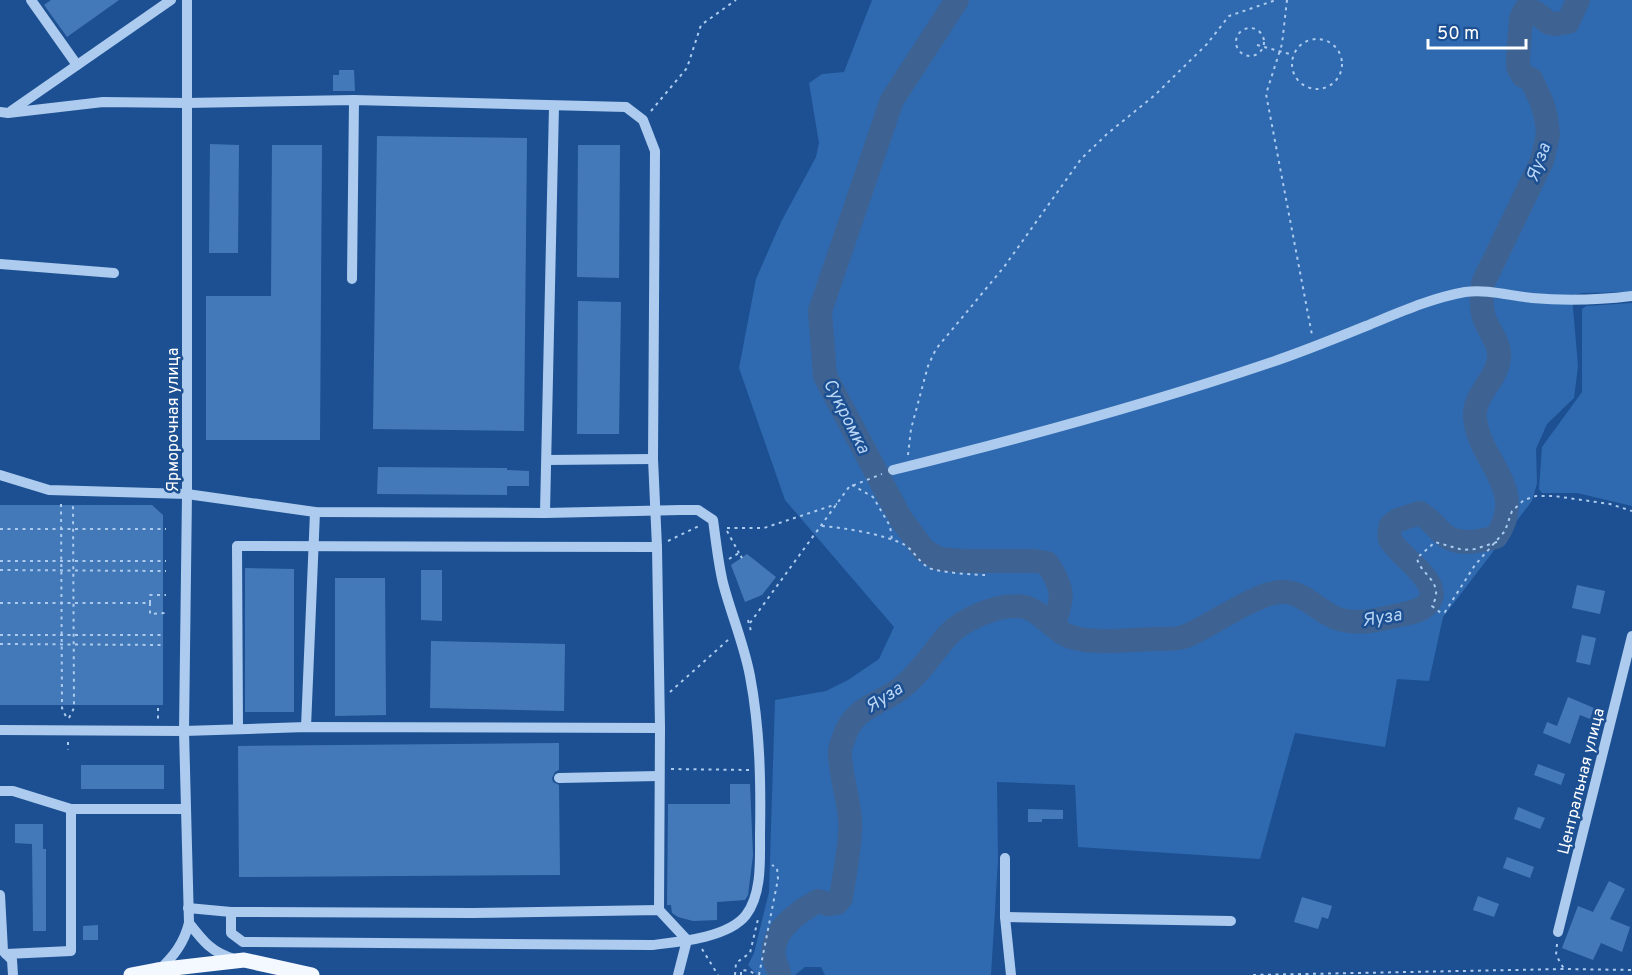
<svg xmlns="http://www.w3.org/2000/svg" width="1632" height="975" viewBox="0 0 1632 975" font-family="Overpass,sans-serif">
	<rect width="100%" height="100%" fill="#1c5092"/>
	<g fill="#2f6ab0">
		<polygon points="872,0 1632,0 1632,292 1582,293 1572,296 1578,366 1574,398 1547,424 1536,449 1537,483 1532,501 1443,617 1429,681 1397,679 1385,747 1295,733 1260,859 1078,847 1075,785 997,782 998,860 991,975 825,975 821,967 805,967 795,975 757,975 748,965 754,953 769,892 775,700 826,691 848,680 879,659 894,627 785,500 739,368 756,279 781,222 816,157 819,143 809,83 822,74 844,72"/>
		<polygon points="1632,303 1632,506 1577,493 1542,493 1539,489 1542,447 1582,392 1582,309 1586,306"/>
	</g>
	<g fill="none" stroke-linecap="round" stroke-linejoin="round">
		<g stroke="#3e6393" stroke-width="24">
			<path d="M 957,0 L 892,100 L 820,311 L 825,376 L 901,519 L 924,550 L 939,559 L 963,561 L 1035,561 L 1047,563 C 1063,587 1065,598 1053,624"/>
			<path d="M 779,975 C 779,968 775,964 774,957 C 770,931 798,912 818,901 L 828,904 L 837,903 L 841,898 C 844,877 852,839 850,820 C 849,800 839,769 840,751 C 840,746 843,741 844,737 C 855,704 883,705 906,684 C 922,670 934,651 948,635 C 962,620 994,606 1015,606 C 1037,605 1049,626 1066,635 C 1088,645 1130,640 1154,639 C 1164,639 1177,640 1186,636 C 1212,626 1261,588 1288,592 C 1304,595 1314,606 1328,614 C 1350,628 1376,620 1400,615 C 1409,613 1423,611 1429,602 C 1443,581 1397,555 1390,539 C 1388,534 1390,530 1391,525 L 1398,520 L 1420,513 C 1431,520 1433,524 1441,532 C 1456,547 1478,542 1496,537 C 1529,489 1478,461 1475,417 C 1473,395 1497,380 1499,358 C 1501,345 1489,331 1485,320 C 1480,308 1482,295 1483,283 L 1542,161 L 1548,135 L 1546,117 L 1542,103 L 1531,79 L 1523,76 L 1518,67 L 1518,59 L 1521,18 L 1525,10 C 1535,10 1541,17 1549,23 L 1556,24 L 1568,22 L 1578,0"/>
		</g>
	</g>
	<g fill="#4479b9">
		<polygon points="51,0 119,0 67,37 44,5"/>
		<polygon points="339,70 354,70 355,91 333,91 333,75 339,75"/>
		<polygon points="377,136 527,138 524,431 373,429"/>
		<polygon points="210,144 239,145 238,253 209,253"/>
		<polygon points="272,145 322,145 320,440 206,440 206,296 271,296"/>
		<polygon points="578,145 620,145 619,278 577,277"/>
		<polygon points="578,301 621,302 619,434 577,434"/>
		<polygon points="378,467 507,468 507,470 529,471 529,486 507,486 507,495 377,494"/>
		<polygon points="0,505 152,505 163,515 163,705 0,705"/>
		<polygon points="747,554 776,577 762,595 745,602 731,565"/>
		<polygon points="245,568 294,569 294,712 245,712"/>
		<polygon points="421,570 442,570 442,621 421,620"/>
		<polygon points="335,578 385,578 386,715 335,716"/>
		<polygon points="1577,585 1605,591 1600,614 1572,608"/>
		<polygon points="1582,635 1596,638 1590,665 1576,662"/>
		<polygon points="431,641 565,644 564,711 430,708"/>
		<polygon points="1568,697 1594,708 1590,719 1580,715 1570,744 1543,733 1547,722 1557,726"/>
		<polygon points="559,743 559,770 555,772 552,778 553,782 559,785 560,875 239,877 238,746"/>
		<polygon points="1538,764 1565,774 1561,785 1534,775"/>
		<rect x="81" y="765" width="83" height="24"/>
		<polygon points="730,784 750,784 753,855 748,895 745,900 717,902 717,920 693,921 678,917 672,913 671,905 667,905 668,804 730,804"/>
		<polygon points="1518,807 1545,818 1540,829 1514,819"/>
		<polygon points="1028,809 1063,810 1063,819 1042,819 1042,822 1028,822"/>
		<polygon points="15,824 43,824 43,849 46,849 46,931 33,931 32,844 15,843"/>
		<polygon points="1507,857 1534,867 1530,878 1503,868"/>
		<polygon points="1609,881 1625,889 1610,919 1630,927 1622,952 1601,943 1593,960 1562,948 1578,906 1593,912"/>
		<polygon points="1478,896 1499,904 1494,917 1473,910"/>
		<polygon points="1302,897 1332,906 1328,919 1322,917 1318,929 1294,922"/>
		<polygon points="98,925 98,940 83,940 83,926"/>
	</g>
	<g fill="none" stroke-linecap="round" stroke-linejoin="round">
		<g stroke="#accbee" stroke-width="2" stroke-dasharray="3 4.5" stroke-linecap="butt">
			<polyline points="1287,0 1282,44 1266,94 1312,335"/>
			<circle cx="1250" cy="42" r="14"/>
			<circle cx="1317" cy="64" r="25"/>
			<polyline points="1257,45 1293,55"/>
			<polyline points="651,111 687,68 701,25 736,0"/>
			<polyline points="908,455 911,429 928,366 936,349 1004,267 1081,159 1107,134 1155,95 1207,44 1229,16 1276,0"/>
			<polyline points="852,485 873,497 890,526 892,540"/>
			<polyline points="61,504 62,708 67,719"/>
			<path d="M 822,526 C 845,528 884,534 905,545 C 914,551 919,562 929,568 C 937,572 974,575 985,575"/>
			<polyline points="727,528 764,528 837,504"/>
			<polyline points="0,529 166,529"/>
			<polyline points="727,531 739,553"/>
			<polyline points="668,541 701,525"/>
			<path d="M 1497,542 L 1475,549 L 1463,550 L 1435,542 L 1417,558 C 1420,575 1446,582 1432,606 L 1441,613 L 1445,612 L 1475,565 L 1505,531 L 1512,511 L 1524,500 L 1536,496 L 1554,496 L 1610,504 L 1632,511"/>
			<polyline points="729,559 739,553 742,558"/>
			<polyline points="0,561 166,561"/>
			<polyline points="0,570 166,571"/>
			<polyline points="0,603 150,603 150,595 166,595"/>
			<polyline points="150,603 150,614 166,613"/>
			<polyline points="748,620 751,631"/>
			<polyline points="750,623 849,487 882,474"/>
			<polyline points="0,635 165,635"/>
			<polyline points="0,644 165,645"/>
			<polyline points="670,692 729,639"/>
			<polyline points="158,708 158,720"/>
			<polyline points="69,718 74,708 73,504"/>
			<polyline points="68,742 68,750"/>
			<polyline points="671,769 749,770"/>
			<polyline points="1557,944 1556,955 1564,969"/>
			<polyline points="702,949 718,975"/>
			<polyline points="735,975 736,963 750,953 758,919"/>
			<polyline points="741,975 741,970 750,971 756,975"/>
			<polyline points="759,975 778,879 777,868 772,865"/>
			<polyline points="1253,975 1564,969 1632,970"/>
		</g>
		<g stroke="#accbee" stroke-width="10">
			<polyline points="31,0 77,65"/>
			<polyline points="11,111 171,0"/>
			<polyline points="0,112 8,113 103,102 186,103 354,100 626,107 643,120 655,151 653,459 657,547 660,728 659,910"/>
			<polyline points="0,264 114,273"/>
			<polyline points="352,279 354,100"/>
			<polyline points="547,460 653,459"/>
			<path d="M 893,470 C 1019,439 1145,405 1269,363 C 1302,352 1334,339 1366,326 C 1398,313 1431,298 1465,292 C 1488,289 1510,296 1532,298 C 1565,301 1599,300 1632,296"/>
			<path d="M 0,475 L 49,490 L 187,494 L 315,512 L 545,513 L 681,510 L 698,510 L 713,520 C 716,541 718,562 723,583 C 731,614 744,644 750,676 C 760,729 761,781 760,835 C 760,860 762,894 746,915 C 728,938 678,942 652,945 L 243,942 L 231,933 L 231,912"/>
			<polyline points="545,513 554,106"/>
			<polyline points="306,727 315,512"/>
			<polyline points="238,729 237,546 657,547"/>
			<polyline points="0,730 184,731 306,727 660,728"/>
			<polyline points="559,778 659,776"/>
			<polyline points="0,791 13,791 71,809"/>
			<polyline points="1005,858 1005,917 1011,975"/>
			<polyline points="0,895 3,951 12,960 13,975"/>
			<polyline points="188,908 231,912 473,913 659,910 687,940"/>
			<polyline points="1005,917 1231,921"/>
			<path d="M 189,923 C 203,941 211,952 234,959"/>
			<polyline points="1558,932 1632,636"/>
			<polyline points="6,954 71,951 71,809 186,809"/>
			<path d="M 159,970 C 174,956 184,943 189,923 L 184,731 L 187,494 L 187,0"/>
			<polyline points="678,975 687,940"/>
		</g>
		<polyline stroke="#f4f8ff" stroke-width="15" points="131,975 157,970 244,960 312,975"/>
	</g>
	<g text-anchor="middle" stroke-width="5" stroke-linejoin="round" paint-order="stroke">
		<g font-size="16" fill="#fff" stroke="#1c5092">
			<text transform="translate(172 420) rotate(-90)" y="6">Ярморочная улица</text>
			<text transform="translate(1580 781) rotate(-76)" y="6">Центральная улица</text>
		</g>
		<g font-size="18" font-style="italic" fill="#b9d5f5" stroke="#1c5092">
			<text transform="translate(1538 162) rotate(-70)" y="6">Яуза</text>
			<text transform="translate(847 416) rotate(63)" y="6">Сукромка</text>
			<text transform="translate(1382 617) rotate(-9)" y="6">Яуза</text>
			<text transform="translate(884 697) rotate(-33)" y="6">Яуза</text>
		</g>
	</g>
	<path d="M1428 39v9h98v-9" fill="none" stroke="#ffffff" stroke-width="3"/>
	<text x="1437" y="39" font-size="18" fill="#ffffff" stroke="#1c5092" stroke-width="4.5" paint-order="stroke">50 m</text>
</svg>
